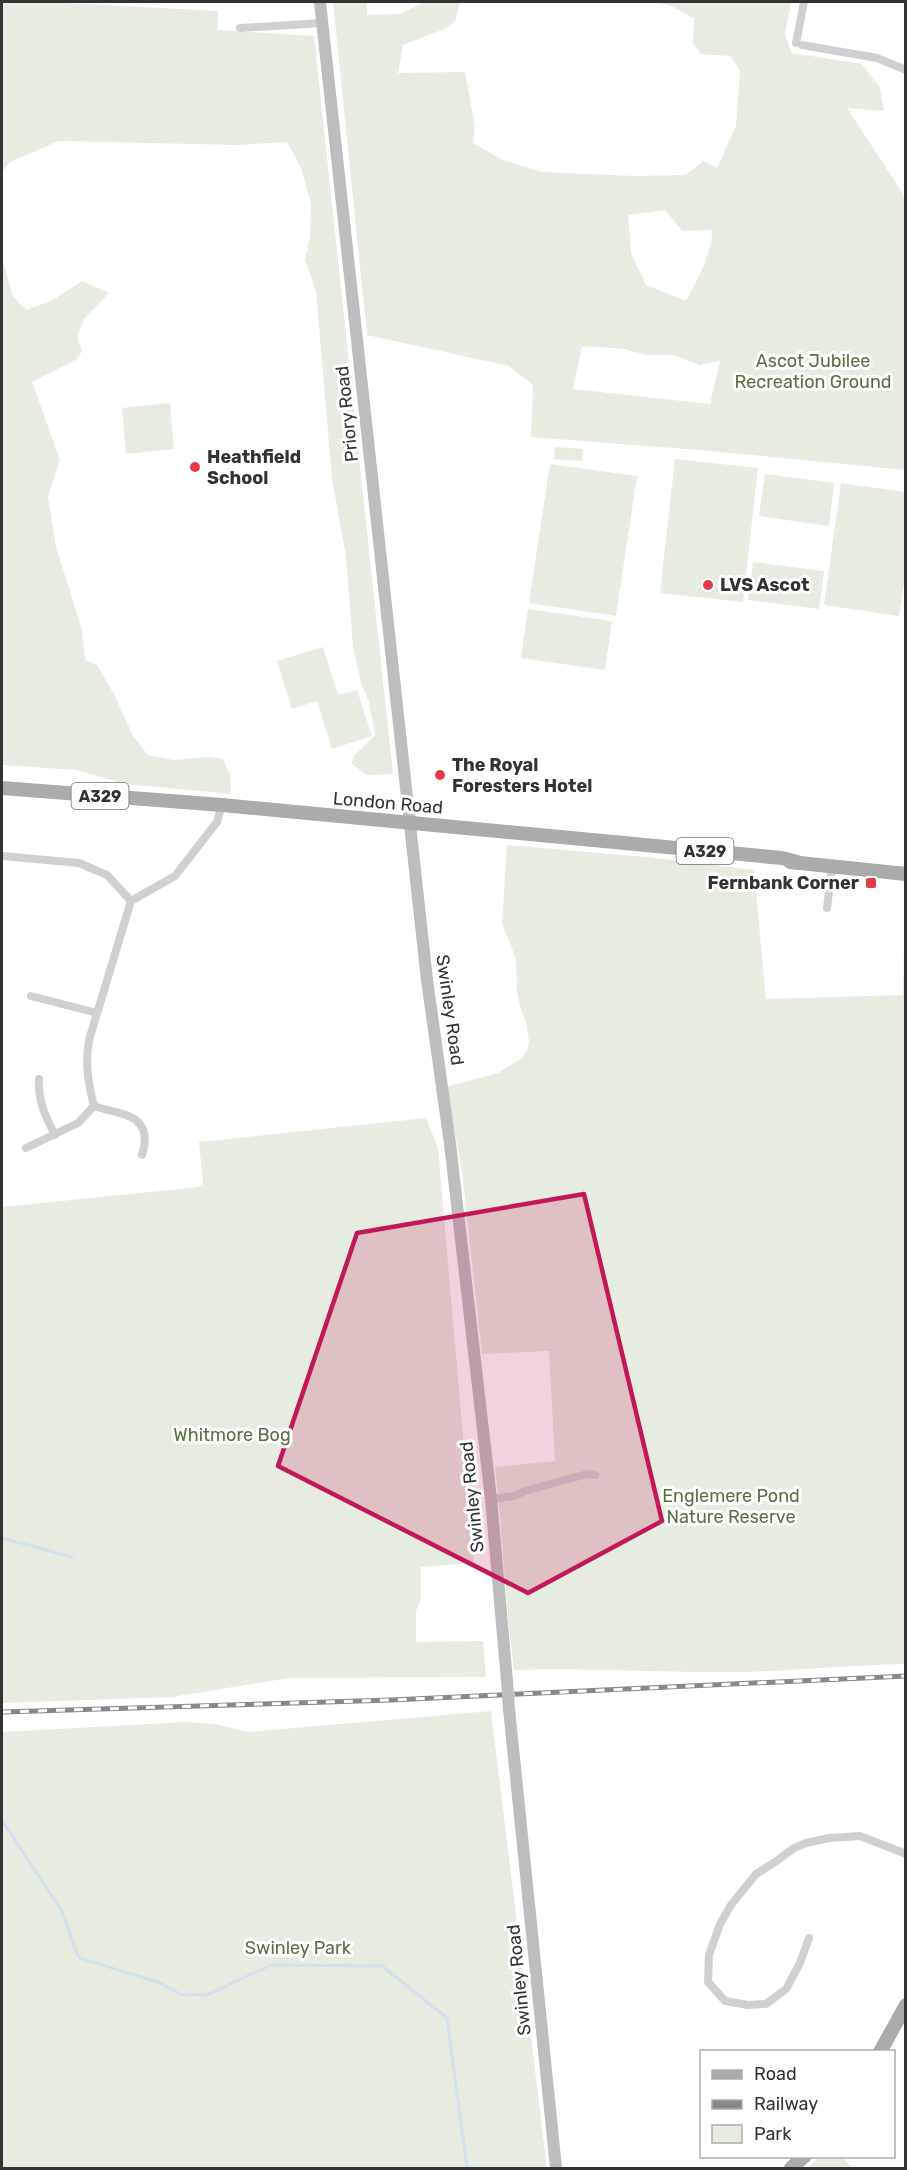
<svg xmlns="http://www.w3.org/2000/svg" width="907" height="2170" viewBox="0 0 907 2170" font-family="Rubik,sans-serif">
	<rect width="100%" height="100%" fill="#fff"/>
	<g fill="#e6ecdf" fill-rule="evenodd">
		<polygon points="2,2 49,2 218,11 218,30 314,36 393,774 367,775 352,764 354,756 375,735 369,702 361,683 353,647 346,556 332,479 316,291 305,260 310,238 311,204 301,168 287,142 238,145 59,141 10,162 2,172"/>
		<path d="M 333,2 L 367,2 L 367,15 L 400,14 L 424,2 L 460,2 L 455,21 L 447,28 L 403,45 L 398,73 L 465,72 L 475,126 L 473,143 L 501,159 L 541,172 L 635,176 L 686,175 L 703,161 L 717,168 L 736,126 L 740,71 L 730,56 L 701,54 L 693,43 L 694,18 L 669,5 L 650,2 L 791,2 L 785,35 L 792,53 L 862,64 L 880,88 L 884,111 L 847,108 L 902,192 L 905,202 L 905,470 L 699,450 L 531,437 L 533,385 L 509,366 L 367,335 ZM 665,210 L 682,231 L 712,230 C 713,251 696,283 686,301 L 646,285 L 631,253 L 628,215 ZM 582,346 L 624,349 L 646,355 L 674,355 L 700,365 L 720,361 L 710,404 L 573,389 Z"/>
		<polygon points="2,260 6,271 12,295 26,310 51,301 82,281 109,293 84,319 77,336 82,351 77,359 32,382 60,460 48,497 56,547 82,630 85,660 97,665 114,694 133,736 148,755 174,760 209,757 223,759 230,775 231,794 126,784 76,770 2,765"/>
		<polygon points="170,403 174,449 126,454 122,408"/>
		<polygon points="555,447 583,449 582,461 554,459"/>
		<polygon points="675,459 758,468 743,602 660,593"/>
		<polygon points="550,464 637,476 616,616 529,603"/>
		<polygon points="765,474 834,483 829,526 759,516"/>
		<polygon points="841,483 905,492 906,570 899,616 824,605"/>
		<polygon points="753,562 824,571 819,609 748,600"/>
		<polygon points="528,609 612,621 605,670 521,658"/>
		<polygon points="323,647 338,695 357,690 372,736 332,749 317,701 292,709 277,661"/>
		<path d="M 507,845 L 647,857 L 754,870 L 766,999 L 903,995 L 905,888 L 905,1664 C 849,1665 793,1671 737,1672 C 662,1673 588,1667 514,1670 C 505,1603 503,1535 495,1467 L 555,1461 L 549,1351 L 482,1354 L 462,1171 L 446,1087 L 498,1073 L 522,1058 L 528,1049 L 529,1041 L 526,1022 L 520,1007 L 517,992 L 516,959 L 502,923 Z"/>
		<polygon points="426,1118 438,1148 474,1563 421,1567 421,1599 416,1611 416,1642 483,1641 486,1677 289,1678 172,1697 2,1703 2,1207 199,1187 203,1183 199,1142"/>
		<polygon points="491,1711 547,2168 2,2168 2,1732 186,1722 215,1724 248,1732"/>
		<polygon points="819,2157 844,2157 851,2168 807,2168"/>
	</g>
	<g fill="none" stroke-linecap="round" stroke-linejoin="round">
		<g stroke="#cfe2ee" stroke-width="3">
			<polyline points="2,1538 72,1557"/>
			<path d="M 2,1820 L 61,1910 C 69,1926 71,1943 80,1958 L 160,1983 L 180,1994 L 207,1995 L 271,1965 L 382,1966 L 447,2018 L 467,2168"/>
		</g>
		<g stroke="#d0d0d0" stroke-width="8">
			<polyline points="240,28 322,23"/>
			<polyline points="796,43 804,2"/>
			<polyline points="802,45 877,58 906,70"/>
			<polyline points="2,856 79,863 107,875 131,901"/>
			<polyline points="827,908 832,866"/>
			<polyline points="31,996 97,1013"/>
			<path d="M 39,1079 C 38,1101 45,1116 55,1135"/>
			<path d="M 94,1106 C 88,1083 85,1063 89,1040 L 131,901 L 175,876 L 217,822 L 222,805"/>
			<path d="M 94,1106 C 120,1115 155,1113 142,1155"/>
			<polyline points="26,1148 78,1123 94,1106"/>
			<polyline points="491,1499 514,1496 525,1491 587,1474 595,1475"/>
			<polyline points="809,1938 800,1963 786,1989 766,2004 748,2005 725,2001 708,1982 709,1955 720,1924 731,1905 756,1874 775,1862 794,1848 806,1843 829,1838 860,1836 906,1854"/>
		</g>
		<g stroke="#bdbdbd" stroke-width="12">
			<polyline points="320,2 427,980 450,1144 491,1499 507,1681"/>
			<polyline points="509,1709 556,2168"/>
		</g>
		<g stroke="#ababab" stroke-width="14">
			<polyline points="2,788 222,805 782,858 797,862"/>
			<polyline points="790,862 906,874"/>
			<polyline points="880,2052 906,2005"/>
			<polyline points="791,2168 805,2156"/>
		</g>
		<g stroke="#888" stroke-width="5">
			<polyline id="rail" points="2,1712 391,1700 906,1676"/>
		</g>
		<use href="#rail" stroke="#fff" stroke-width="3" stroke-dasharray="9" stroke-linecap="butt"/>
		<polyline stroke="#bdbdbd" stroke-width="12" points="507,1681 509,1709"/>
	</g>
	<path fill="#c2185b" fill-opacity="0.2" stroke="#c2185b" stroke-width="4.5" stroke-linejoin="round" d="M 584,1194 L 662,1521 L 528,1593 L 278,1466 L 357,1233 Z"/>
	<g fill="#e63946" stroke="#fff" stroke-width="2">
		<circle cx="195" cy="467" r="6"/>
		<circle cx="708" cy="585" r="6"/>
		<circle cx="440" cy="775" r="6"/>
		<rect x="865" y="877" width="12" height="12" rx="3"/>
	</g>
	<g text-anchor="middle" stroke-width="6" stroke-linejoin="round" paint-order="stroke">
		<g fill="#fff" stroke="#707070" stroke-width="1.5">
			<rect x="71.5" y="783" width="57" height="26" rx="4.5"/>
			<rect x="676.5" y="838" width="57" height="26" rx="4.5"/>
		</g>
		<g font-size="16" font-weight="bold" fill="#333">
			<text x="100" y="802">A329</text>
			<text x="705" y="857">A329</text>
		</g>
		<g font-size="18" fill="#56703f" stroke="#fff">
			<text x="813" y="367">Ascot Jubilee<tspan x="813" dy="21">Recreation Ground</tspan></text>
			<text x="232" y="1441">Whitmore Bog</text>
			<text x="731" y="1502">Englemere Pond<tspan x="731" dy="21">Nature Reserve</tspan></text>
			<text x="298" y="1954">Swinley Park</text>
		</g>
		<g font-size="18" fill="#333" stroke="#fff">
			<text transform="translate(347 414) rotate(-96)" y="6">Priory Road</text>
			<text transform="translate(388 803) rotate(5)" y="6">London Road</text>
			<text transform="translate(450 1010) rotate(82)" y="6">Swinley Road</text>
			<text transform="translate(472 1497) rotate(-96)" y="6">Swinley Road</text>
			<text transform="translate(519 1980) rotate(-96)" y="6">Swinley Road</text>
		</g>
		<g font-size="18" font-weight="bold" fill="#333" stroke="#fff" text-anchor="start">
			<text x="207" y="463">Heathfield<tspan x="207" dy="21">School</tspan></text>
			<text x="720" y="591">LVS Ascot</text>
			<text x="452" y="771">The Royal<tspan x="452" dy="21">Foresters Hotel</tspan></text>
			<text x="859" y="889" text-anchor="end">Fernbank Corner</text>
		</g>
	</g>
	<rect width="907" height="2170" fill="none" stroke="#333333" stroke-width="6"/>
	<rect x="700" y="2050" width="195" height="108" fill="#ffffff" stroke="#adadad" stroke-width="1.5"/>
	<rect x="712" y="2070" width="30" height="9" fill="#ababab" stroke="#adadad" stroke-width="1.5"/>
	<text x="754" y="2080" font-size="18" fill="#333333">Road</text>
	<rect x="712" y="2100" width="30" height="9" fill="#888888" stroke="#adadad" stroke-width="1.5"/>
	<text x="754" y="2110" font-size="18" fill="#333333">Railway</text>
	<rect x="712" y="2125" width="30" height="18" fill="#e6ecdf" stroke="#adadad" stroke-width="1.5"/>
	<text x="754" y="2140" font-size="18" fill="#333333">Park</text>
</svg>
